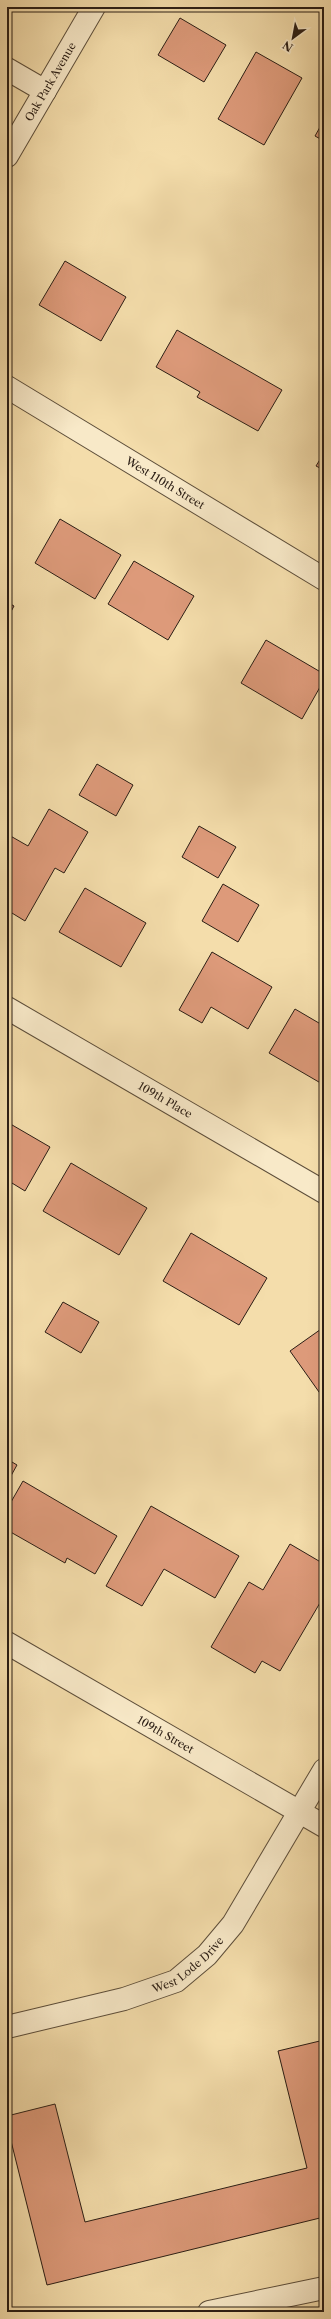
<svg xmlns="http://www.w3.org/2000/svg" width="331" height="2319" viewBox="0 0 331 2319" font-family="'Libre Caslon Text',serif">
	<rect width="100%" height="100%" fill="#f4ddab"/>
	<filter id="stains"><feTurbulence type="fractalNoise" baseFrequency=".005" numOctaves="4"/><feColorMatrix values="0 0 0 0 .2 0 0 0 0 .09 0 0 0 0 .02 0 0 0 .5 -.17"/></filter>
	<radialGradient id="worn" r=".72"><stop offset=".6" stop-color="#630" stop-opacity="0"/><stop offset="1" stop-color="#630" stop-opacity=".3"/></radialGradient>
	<g fill="#dd9a7a" stroke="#2b1e15">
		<polygon points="180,18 226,45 204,82 158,55"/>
		<polygon points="256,52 302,78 264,145 218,119"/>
		<polygon points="324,120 324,141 315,136"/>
		<polygon points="65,261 126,297 101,341 39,305"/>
		<polygon points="177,330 282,390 258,431 197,397 200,392 156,367"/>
		<polygon points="324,453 324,470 316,466"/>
		<polygon points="60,519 121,555 95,599 35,563"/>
		<polygon points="134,561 194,596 168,640 108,604"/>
		<polygon points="7,602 14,606 7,619"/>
		<polygon points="266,640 324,674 324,680 302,719 241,683"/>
		<polygon points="97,764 133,785 116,816 79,795"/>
		<polygon points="49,809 88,832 64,873 55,868 25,921 7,910 7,899 11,892 7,890 7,834 28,846"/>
		<polygon points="199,826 236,847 218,878 182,857"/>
		<polygon points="223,884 259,905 238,942 202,921"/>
		<polygon points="85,888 146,923 121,967 59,932"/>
		<polygon points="212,952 272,987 248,1029 211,1007 202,1023 179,1010"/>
		<polygon points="295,1009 324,1026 324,1085 269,1053"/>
		<polygon points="7,1122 50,1147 25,1191 7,1180"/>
		<polygon points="71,1163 147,1208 119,1255 43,1211"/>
		<polygon points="191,1233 267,1278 239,1325 163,1281"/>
		<polygon points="63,1302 99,1322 81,1353 45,1332"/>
		<polygon points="324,1327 324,1399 290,1351"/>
		<polygon points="7,1459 17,1465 7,1483"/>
		<polygon points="23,1481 117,1536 95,1574 67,1558 65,1563 7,1530 7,1509"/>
		<polygon points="151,1506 239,1556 215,1598 164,1569 142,1606 106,1586"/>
		<polygon points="290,1544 324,1564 324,1596 280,1671 262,1661 255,1673 211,1647 249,1582 263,1590"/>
		<polygon points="324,2040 324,2217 47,2285 7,2125 7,2116 55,2104 85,2222 307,2168 278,2051"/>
	</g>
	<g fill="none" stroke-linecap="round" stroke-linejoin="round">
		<g stroke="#5d4e3a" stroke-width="24">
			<g id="minor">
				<polyline points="7,69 45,91"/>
				<path id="s1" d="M 7,156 L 94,7"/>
				<path id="s2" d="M 7,387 L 324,579"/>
				<path id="s3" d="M 7,1008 L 324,1192"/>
				<path id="s4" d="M 7,1643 L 324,1826"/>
				<path id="s5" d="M 7,2027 L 124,1999 L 176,1981 L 207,1955 L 233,1924 L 324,1770"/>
				<polyline points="209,2312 324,2288"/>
			</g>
		</g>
		<use href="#minor" stroke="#f8e9c8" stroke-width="22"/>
	</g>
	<g text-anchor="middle" stroke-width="3" stroke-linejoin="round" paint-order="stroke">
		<g font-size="11" fill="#2b1e15" stroke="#f8e9c8">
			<text dy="4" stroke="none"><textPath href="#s1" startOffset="86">Oak Park Avenue</textPath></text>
			<text dy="4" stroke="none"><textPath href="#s2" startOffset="185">West 110th Street</textPath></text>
			<text dy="4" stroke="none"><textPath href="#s3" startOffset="183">109th Place</textPath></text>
			<text dy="4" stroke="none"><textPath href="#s4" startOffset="183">109th Street</textPath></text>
			<text dy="4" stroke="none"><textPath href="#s5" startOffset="194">West Lode Drive</textPath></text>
		</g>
	</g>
	<rect width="331" height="2319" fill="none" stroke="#f4ddab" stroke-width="24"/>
	<rect x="8" y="8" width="315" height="2303" fill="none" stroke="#2b1e15" stroke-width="2"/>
	<rect x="12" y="12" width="307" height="2295" fill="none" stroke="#2b1e15"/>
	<g transform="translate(293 38) rotate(212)" stroke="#f8e9c8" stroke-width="3" paint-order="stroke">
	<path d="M0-3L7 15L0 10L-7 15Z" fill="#2b1e15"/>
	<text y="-6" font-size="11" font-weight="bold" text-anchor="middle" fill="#2b1e15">N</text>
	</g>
	<rect width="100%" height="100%" filter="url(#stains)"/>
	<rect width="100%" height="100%" fill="url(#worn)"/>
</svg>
